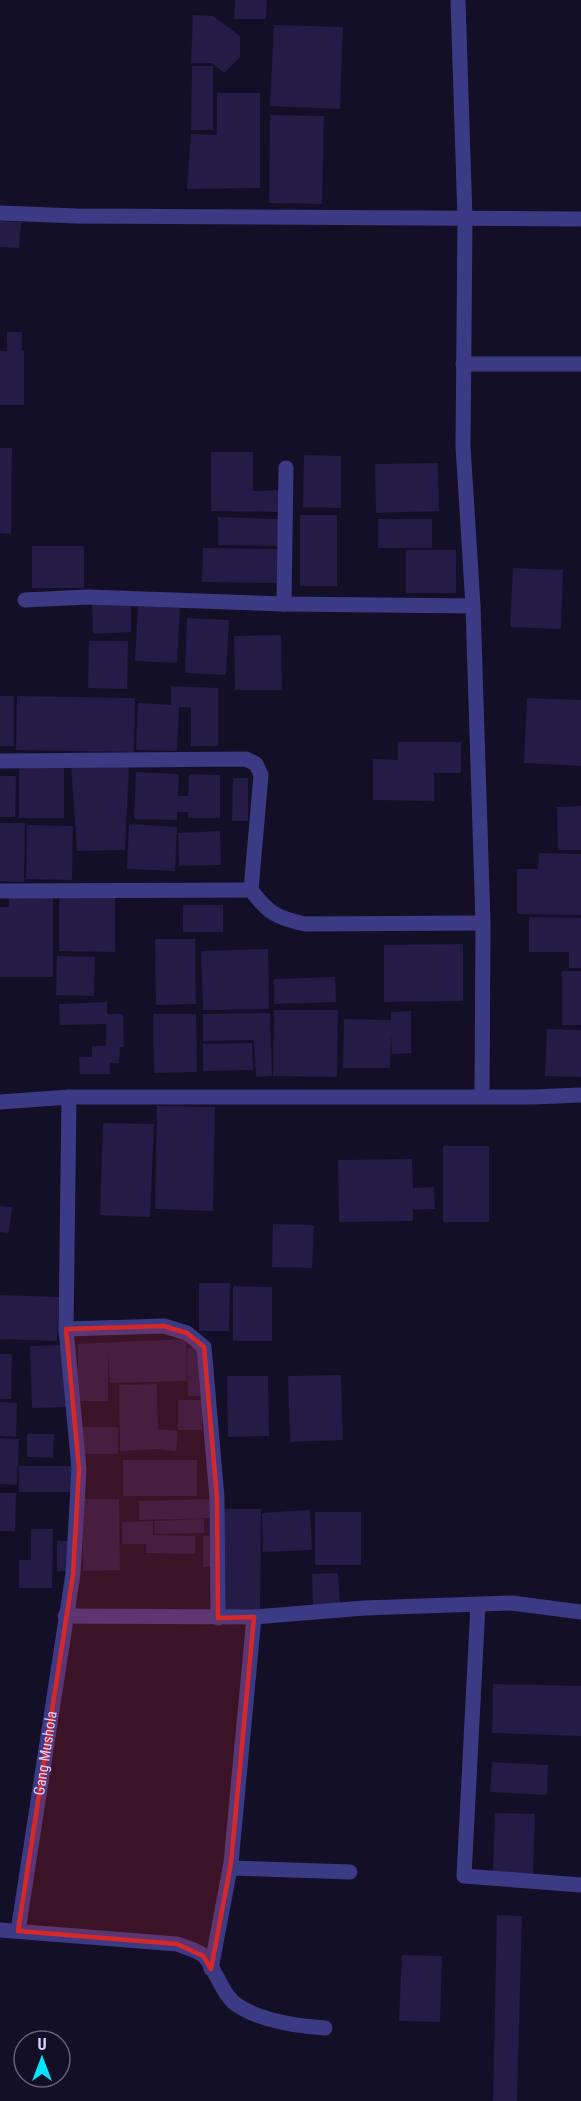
<svg xmlns="http://www.w3.org/2000/svg" width="581" height="2101" viewBox="0 0 581 2101" font-family="'Roboto Condensed',sans-serif">
	<rect width="100%" height="100%" fill="#130f26"/>
	<g fill="#241b47">
		<polygon points="235,0 267,0 266,19 234,19"/>
		<polygon points="193,15 213,16 240,36 240,57 224,73 212,63 191,63"/>
		<polygon points="274,25 343,27 340,109 270,106"/>
		<polygon points="192,66 213,66 213,130 191,130"/>
		<polygon points="217,93 260,93 260,188 187,189 191,134 217,135"/>
		<polygon points="270,115 324,116 322,204 269,203"/>
		<polygon points="0,221 21,222 19,248 0,247"/>
		<polygon points="7,332 22,332 22,351 24,351 24,405 0,405 0,351 7,351"/>
		<polygon points="0,448 12,448 11,534 0,533"/>
		<polygon points="211,452 253,452 253,491 283,490 284,512 211,511"/>
		<polygon points="304,455 341,456 341,508 303,507"/>
		<polygon points="438,463 439,511 376,513 375,464"/>
		<rect x="300" y="515" width="37" height="71"/>
		<polygon points="218,517 279,519 279,546 218,545"/>
		<rect x="378" y="519" width="54" height="29"/>
		<rect x="32" y="546" width="52" height="42"/>
		<polygon points="203,548 282,549 282,583 202,582"/>
		<rect x="406" y="550" width="50" height="43"/>
		<polygon points="513,568 563,570 561,629 510,627"/>
		<polygon points="131,601 131,632 93,634 92,602"/>
		<polygon points="138,606 180,608 177,663 135,661"/>
		<polygon points="187,618 229,620 226,675 185,673"/>
		<polygon points="281,635 282,690 235,690 234,636"/>
		<polygon points="89,641 128,641 127,689 88,688"/>
		<polygon points="171,686 218,688 218,746 191,746 191,707 179,707 177,751 136,750 138,703 171,705"/>
		<rect x="0" y="696" width="14" height="50"/>
		<polygon points="17,696 135,698 134,752 16,750"/>
		<polygon points="527,698 581,700 581,766 524,763"/>
		<polygon points="398,742 461,742 461,773 434,773 434,801 373,800 373,759 398,760"/>
		<polygon points="71,764 129,765 125,850 77,851"/>
		<rect x="19" y="765" width="45" height="53"/>
		<polygon points="136,772 179,774 178,796 188,796 189,774 220,775 220,818 188,818 188,812 177,812 177,820 134,819"/>
		<polygon points="0,776 16,776 15,817 0,817"/>
		<polygon points="233,778 248,778 248,821 232,821"/>
		<polygon points="581,806 581,850 558,850 557,807"/>
		<polygon points="0,823 25,823 24,882 0,881"/>
		<polygon points="129,824 177,827 175,871 127,869"/>
		<polygon points="27,825 73,826 72,880 26,879"/>
		<polygon points="220,831 221,865 179,866 178,833"/>
		<polygon points="539,853 581,854 581,915 517,914 517,869 538,869"/>
		<polygon points="9,893 53,893 53,977 0,977 0,907 9,907"/>
		<polygon points="59,895 115,896 115,952 59,951"/>
		<rect x="183" y="905" width="40" height="27"/>
		<polygon points="529,917 581,918 581,968 569,968 569,952 529,952"/>
		<polygon points="155,939 195,939 196,1004 156,1005"/>
		<polygon points="463,944 463,1001 384,1002 384,945"/>
		<polygon points="268,949 269,1009 203,1010 201,951"/>
		<polygon points="57,956 95,957 94,996 56,995"/>
		<rect x="562" y="971" width="19" height="54"/>
		<polygon points="335,977 336,1002 274,1004 274,979"/>
		<polygon points="107,1002 107,1014 123,1014 124,1047 120,1047 119,1063 110,1063 110,1074 80,1074 79,1057 92,1057 92,1046 106,1046 106,1024 60,1025 59,1004"/>
		<polygon points="274,1010 338,1010 337,1077 273,1076"/>
		<polygon points="411,1011 411,1053 392,1054 391,1033 390,1068 343,1068 344,1019 391,1020 391,1012"/>
		<polygon points="270,1013 272,1076 256,1077 254,1040 203,1041 203,1014"/>
		<polygon points="153,1014 196,1014 197,1072 154,1073"/>
		<polygon points="547,1029 581,1030 581,1077 545,1076"/>
		<polygon points="252,1043 253,1070 203,1071 203,1044"/>
		<polygon points="157,1106 215,1107 213,1211 155,1209"/>
		<polygon points="103,1123 154,1124 150,1217 100,1215"/>
		<rect x="443" y="1146" width="46" height="76"/>
		<polygon points="412,1159 413,1188 434,1187 435,1209 413,1210 413,1221 339,1222 338,1160"/>
		<polygon points="0,1206 12,1207 9,1233 0,1232"/>
		<polygon points="273,1224 314,1225 312,1268 272,1267"/>
		<polygon points="199,1283 230,1283 229,1331 199,1331"/>
		<polygon points="233,1286 272,1287 272,1341 233,1341"/>
		<polygon points="0,1295 59,1297 57,1341 0,1339"/>
		<polygon points="186,1339 187,1381 110,1383 108,1350 108,1401 78,1401 78,1344"/>
		<polygon points="65,1345 66,1407 32,1408 30,1346"/>
		<polygon points="187,1348 202,1348 203,1396 188,1396"/>
		<polygon points="0,1354 12,1354 11,1399 0,1399"/>
		<polygon points="341,1375 343,1440 290,1442 288,1376"/>
		<polygon points="227,1376 268,1376 269,1436 228,1437"/>
		<polygon points="157,1384 158,1429 178,1431 176,1451 158,1449 120,1451 119,1385"/>
		<rect x="178" y="1400" width="24" height="30"/>
		<polygon points="0,1402 17,1403 16,1437 0,1436"/>
		<rect x="78" y="1427" width="40" height="27"/>
		<polygon points="27,1434 54,1434 53,1458 27,1457"/>
		<polygon points="0,1438 19,1439 17,1485 0,1484"/>
		<rect x="123" y="1460" width="74" height="36"/>
		<rect x="19" y="1466" width="57" height="26"/>
		<polygon points="0,1493 16,1493 15,1531 0,1531"/>
		<polygon points="82,1499 119,1499 120,1570 83,1571"/>
		<polygon points="214,1499 214,1518 139,1520 139,1501"/>
		<polygon points="219,1509 261,1509 260,1613 219,1613"/>
		<polygon points="310,1510 312,1550 263,1552 262,1513"/>
		<rect x="315" y="1512" width="46" height="53"/>
		<polygon points="204,1519 204,1533 155,1534 154,1521"/>
		<polygon points="153,1521 153,1535 195,1536 195,1554 146,1553 146,1544 122,1544 122,1522"/>
		<polygon points="31,1529 53,1529 52,1588 19,1588 19,1560 31,1560"/>
		<polygon points="216,1535 217,1567 203,1567 203,1536"/>
		<rect x="57" y="1541" width="14" height="30"/>
		<polygon points="338,1573 340,1604 313,1605 312,1574"/>
		<polygon points="493,1684 581,1686 581,1736 492,1733"/>
		<polygon points="492,1762 548,1765 547,1795 490,1792"/>
		<polygon points="495,1813 535,1814 533,1875 493,1874"/>
		<polygon points="497,1915 522,1916 517,2101 493,2101"/>
		<polygon points="402,1955 442,1956 440,2022 399,2021"/>
	</g>
	<g fill="none" stroke-linecap="round" stroke-linejoin="round">
		<g stroke="#3d3a85" stroke-width="15">
			<polyline points="458,0 465,219 463,446 473,606 483,923 482,1096"/>
			<polyline points="0,213 77,216 581,219"/>
			<polyline points="463,364 581,364"/>
			<polyline points="25,600 88,597 284,604 473,606"/>
			<polyline points="284,604 286,468"/>
			<path d="M 0,761 L 246,759 L 256,764 L 261,775 L 251,890 C 268,913 277,918 305,924 L 483,923"/>
			<polyline points="0,891 251,890"/>
			<polyline points="0,1102 69,1097 533,1097 581,1095"/>
			<polyline points="66,1329 164,1326 187,1333 204,1347 217,1498 218,1618"/>
			<polyline points="478,1605 464,1876 581,1885"/>
			<polyline points="65,1616 254,1617 364,1608 512,1603 581,1612"/>
			<polyline points="230,1868 350,1872"/>
			<path d="M 0,1930 L 177,1944 C 185,1947 196,1950 203,1955 C 214,1965 220,1990 233,2002 C 257,2021 296,2026 325,2028"/>
			<path id="s1" d="M 18,1931 L 73,1574 L 79,1469 L 66,1329 L 69,1097"/>
			<polyline points="211,1969 231,1863 254,1617"/>
		</g>
	</g>
	<path fill="#d62828" fill-opacity="0.2" stroke="#d62828" stroke-width="4.5" stroke-linejoin="round" d="M 164,1326 L 187,1333 L 204,1347 L 217,1498 L 218,1618 L 254,1617 L 231,1863 L 211,1969 L 203,1956 L 177,1944 L 18,1931 L 73,1574 L 79,1469 L 66,1329 Z"/>
	<g text-anchor="middle" stroke-width="6" stroke-linejoin="round" paint-order="stroke">
		<g font-size="15" fill="#d9d4ff" stroke="#130f26">
			<text dy="5" stroke="none"><textPath href="#s1" startOffset="180">Gang Mushola</textPath></text>
		</g>
	</g>
	<g transform="translate(42 2059)"><circle r="28" fill="#130f26" stroke="#625e7d" stroke-width="1.5"/>
	<path d="M0-4.5L10 22L0 15L-10 22Z" fill="#00e5ff"/>
	<text y="-9" font-size="16" font-weight="bold" text-anchor="middle" fill="#d9d4ff">U</text>
	</g>
</svg>
